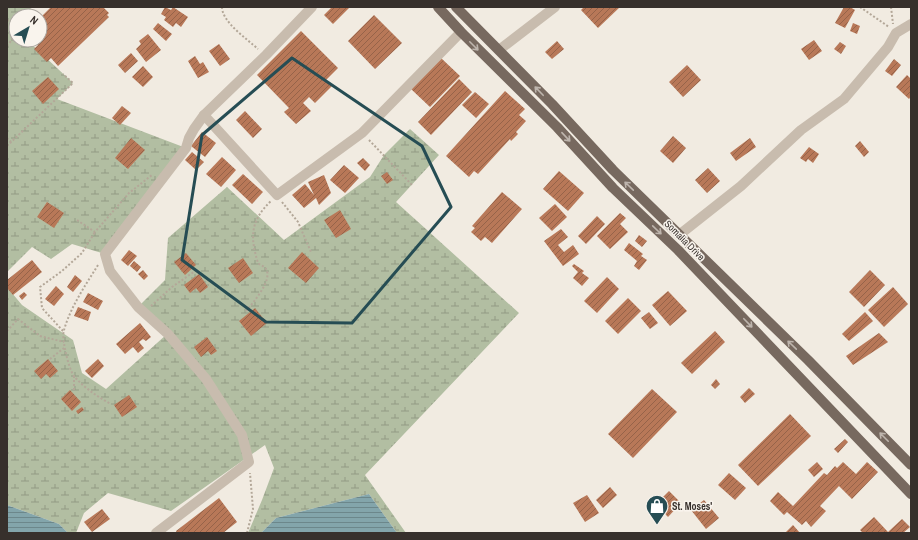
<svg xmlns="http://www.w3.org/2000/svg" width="918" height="540" viewBox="0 0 918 540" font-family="'Archivo Narrow',sans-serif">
	<defs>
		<pattern id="wetland-marsh" width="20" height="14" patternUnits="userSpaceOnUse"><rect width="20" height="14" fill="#b2bea2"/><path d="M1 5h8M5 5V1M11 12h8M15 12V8" fill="none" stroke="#929b84"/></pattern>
		<pattern id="water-rules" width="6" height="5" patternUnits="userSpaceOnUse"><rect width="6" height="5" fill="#83a5ab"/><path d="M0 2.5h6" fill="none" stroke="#6c878b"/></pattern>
		<pattern id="building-hatch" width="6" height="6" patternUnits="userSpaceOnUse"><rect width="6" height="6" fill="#b87858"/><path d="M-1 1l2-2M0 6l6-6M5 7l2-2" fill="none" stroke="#966349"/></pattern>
	</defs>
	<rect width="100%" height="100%" fill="#f1ebe1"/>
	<g fill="url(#wetland-marsh)">
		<polygon points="7,7 32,7 24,16 16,16 16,25 14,28 16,30 16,40 27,40 73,83 57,99 186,148 105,254 72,244 51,259 32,247 7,272"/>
		<polygon points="410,129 439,155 396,202 519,313 365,475 406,533 397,533 369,494 276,518 261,533 248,533 262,500 274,468 265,445 171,511 108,493 84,513 76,533 68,533 59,524 7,505 7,287 22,305 73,340 82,373 106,389 167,334 138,307 165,280 168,238 227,187 284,240 370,177 384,155"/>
	</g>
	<g fill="url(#water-rules)">
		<polygon points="369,494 397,533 261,533 276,518"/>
		<polygon points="7,505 59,524 68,533 7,533"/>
	</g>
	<g fill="url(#building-hatch)">
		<polygon points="51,7 103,7 109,13 107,15 109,17 58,66 51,58 47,62 34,49 38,45 33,40 40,40 40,18"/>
		<polygon points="165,7 171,10 173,7 188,17 181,27 176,23 173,27 164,20 166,17 161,14"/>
		<polygon points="332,7 350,7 333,24 324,15"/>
		<polygon points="584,7 620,7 598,28 581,10"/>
		<polygon points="844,7 850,7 855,10 845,28 835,23"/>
		<polygon points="374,15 402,43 375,69 348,41"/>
		<polygon points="158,23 172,34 166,41 153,29"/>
		<polygon points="853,23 860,26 857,34 850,31"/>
		<polygon points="301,31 338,68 326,80 332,86 315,103 309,97 303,103 311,111 296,124 284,112 289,108 257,75"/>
		<polygon points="148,34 161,50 146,62 136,49 141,44 139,41"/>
		<polygon points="814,40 822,51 809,60 801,49"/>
		<polygon points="557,41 564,49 552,59 545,52"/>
		<polygon points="840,42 846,46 841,54 834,49"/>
		<polygon points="219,44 230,59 220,66 209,51"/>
		<polygon points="131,53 138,61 125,73 118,65"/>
		<polygon points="195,56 200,64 203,62 209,72 198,78 188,61"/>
		<polygon points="441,58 460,76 430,107 411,89"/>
		<polygon points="894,59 901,65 892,76 885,71"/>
		<polygon points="687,65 701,80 683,97 669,82"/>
		<polygon points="143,66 153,77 143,87 132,77"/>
		<polygon points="907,75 911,79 911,96 909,99 896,87"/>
		<polygon points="48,77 59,89 43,104 32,91"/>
		<polygon points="459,79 472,92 431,135 418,122"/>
		<polygon points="505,91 525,109 519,115 526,121 516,132 518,134 511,141 510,139 478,174 474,171 469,177 446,156"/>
		<polygon points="475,92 489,104 476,118 462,105"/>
		<polygon points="122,106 131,113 120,125 112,118"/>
		<polygon points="245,111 262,129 253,138 236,120"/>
		<polygon points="202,132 216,143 205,157 191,146"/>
		<polygon points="673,136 686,148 673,163 660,151"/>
		<polygon points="131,138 145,150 128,169 115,158"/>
		<polygon points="750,138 756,147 736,161 730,153"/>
		<polygon points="860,141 869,152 864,157 855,146"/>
		<polygon points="809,147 819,154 813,163 808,159 806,162 800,158"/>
		<polygon points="192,152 204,162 196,170 185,160"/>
		<polygon points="222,157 236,170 221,187 206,174"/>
		<polygon points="363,158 370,165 365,171 357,163"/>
		<polygon points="344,165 359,178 345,193 330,180"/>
		<polygon points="708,168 720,181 707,193 695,180"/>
		<polygon points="559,171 584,193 568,211 543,189"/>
		<polygon points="387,172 393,180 387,184 381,176"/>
		<polygon points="243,174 263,192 252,204 232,185"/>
		<polygon points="324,175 331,193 319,205 316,198 304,208 292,195 305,184 314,195 308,182"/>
		<polygon points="502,192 522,209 492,243 485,237 481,241 471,232 475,228 472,226"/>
		<polygon points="47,202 64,213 54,228 37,217"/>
		<polygon points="555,204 567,217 552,231 539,218"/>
		<polygon points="340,210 351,229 336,238 324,220"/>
		<polygon points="620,213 626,218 620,224 628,232 610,249 597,236"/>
		<polygon points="597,216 605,224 586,244 578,236"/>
		<polygon points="561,229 568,237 558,245 564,252 573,245 579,254 563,266 544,241"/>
		<polygon points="639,235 647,241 642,247 635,241"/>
		<polygon points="629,243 643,254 641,256 647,260 639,270 634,266 637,261 624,250"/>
		<polygon points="129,250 137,256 128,266 121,260"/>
		<polygon points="302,252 319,268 306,283 288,268"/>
		<polygon points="186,253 196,265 185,275 174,262"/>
		<polygon points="243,258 253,273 239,283 228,268"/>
		<polygon points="32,260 42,272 13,295 7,288 7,280"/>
		<polygon points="134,261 141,267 137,272 130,266"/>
		<polygon points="574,264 584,271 582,273 589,278 582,286 573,278 578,272 572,266"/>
		<polygon points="143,270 148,276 144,280 138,274"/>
		<polygon points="870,270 885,285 864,307 849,292"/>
		<polygon points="199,274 208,287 200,293 196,288 190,293 184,285"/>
		<polygon points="75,275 82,281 73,292 67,287"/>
		<polygon points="607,277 619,289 597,313 584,301"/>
		<polygon points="56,286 64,294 54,306 45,299"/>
		<polygon points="893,287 908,304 884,327 868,310"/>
		<polygon points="668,291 687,311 670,326 652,305"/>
		<polygon points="24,292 27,295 22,300 19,296"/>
		<polygon points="88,293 103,301 98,310 83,302"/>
		<polygon points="628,298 641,311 618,334 605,321"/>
		<polygon points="78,307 91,312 88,321 74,316"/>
		<polygon points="255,308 267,323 251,336 239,321"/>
		<polygon points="649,312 658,323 650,329 641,318"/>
		<polygon points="865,312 873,321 849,341 842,334"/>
		<polygon points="140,323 151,337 146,341 143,339 139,342 144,348 138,353 133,347 125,354 116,344"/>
		<polygon points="715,331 725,342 692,374 681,363"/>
		<polygon points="879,333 888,342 853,365 846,356"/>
		<polygon points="207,337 217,351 211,355 208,351 201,357 194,347"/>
		<polygon points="48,359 58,371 50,378 46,374 41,379 34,371"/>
		<polygon points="98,359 104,366 92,378 85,371"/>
		<polygon points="716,379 720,384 715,389 711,385"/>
		<polygon points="749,388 755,394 745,403 740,397"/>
		<polygon points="652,389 677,412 633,458 608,434"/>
		<polygon points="70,390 81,402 72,411 61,399"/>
		<polygon points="129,395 137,407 122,417 114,405"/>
		<polygon points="82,407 84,410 78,414 76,411"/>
		<polygon points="790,414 811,436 758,486 738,465"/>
		<polygon points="845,439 848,442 838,453 834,449"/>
		<polygon points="817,462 823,469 814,477 808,470"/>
		<polygon points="843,462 856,474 867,462 878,472 852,499 839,486 820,506 826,511 811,527 806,521 802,525 787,512 784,515 770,501 778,492 793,506 824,473 827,475 835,466 837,468"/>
		<polygon points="729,473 746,488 735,500 718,485"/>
		<polygon points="610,487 617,495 603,508 596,500"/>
		<polygon points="669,491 681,503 668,517 656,504"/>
		<polygon points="587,495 599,513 585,522 573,503"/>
		<polygon points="219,498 237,522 223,533 177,533 176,531"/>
		<polygon points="704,500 719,518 706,529 691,510"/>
		<polygon points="102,509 110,519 92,532 84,522"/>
		<polygon points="874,517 888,532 902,519 910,527 903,533 863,533 860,530"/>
		<polygon points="793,525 800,533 785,533"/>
	</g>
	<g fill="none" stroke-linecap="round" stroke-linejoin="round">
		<g stroke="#b3a798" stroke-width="2" stroke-dasharray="2 2" stroke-linecap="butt">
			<path d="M 222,7 C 222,22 247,39 258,49"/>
			<polyline points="860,7 889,27"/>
			<polyline points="891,7 893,24"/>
			<polyline points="7,20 16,24"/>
			<polyline points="7,46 16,34"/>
			<polyline points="7,138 11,142"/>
			<polyline points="369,140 412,185"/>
			<polyline points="7,146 73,83 63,74"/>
			<polyline points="282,202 298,222 311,252"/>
			<polyline points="77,220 95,232 129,193 152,175"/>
			<path d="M 98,265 C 85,286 71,306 64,330 C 61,338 69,370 74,376 C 84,388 98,397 111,404"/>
			<polyline points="151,306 172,287 198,269"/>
			<path d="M 246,311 C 253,303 273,280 266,269 C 264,266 260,265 258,263 C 250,237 250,221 271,201"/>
			<polyline points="7,331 18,319 40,336 64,342"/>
			<polyline points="63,331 42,308 40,287 62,271 82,253 95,232"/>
			<polyline points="50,359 64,348"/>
			<polyline points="74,376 74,390"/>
			<polyline points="247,533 253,509 250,473"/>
		</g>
		<g stroke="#c8bcae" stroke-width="10">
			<polyline points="499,50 555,7"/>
			<polyline points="204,115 277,195 362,133 461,32"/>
			<polyline points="679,235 741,186 801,130 844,99 888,47 896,33 911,24"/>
			<polyline points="156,533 249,462 242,435 206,379 168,334 138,307 110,271 105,254 186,148 189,138 194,129 204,115 266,55 312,7"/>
		</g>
		<g stroke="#77695f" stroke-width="10">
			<polyline points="438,7 461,32 557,127 613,188 678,250 911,494"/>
			<polyline points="456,7 552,104 613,170 808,360 911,465"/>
		</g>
	</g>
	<defs><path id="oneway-shaft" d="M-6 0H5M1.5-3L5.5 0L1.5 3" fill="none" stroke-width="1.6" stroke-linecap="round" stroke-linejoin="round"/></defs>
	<g stroke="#beb5ad">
		<use href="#oneway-shaft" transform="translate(474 46) rotate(45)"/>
		<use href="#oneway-shaft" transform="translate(539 91) rotate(-134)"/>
		<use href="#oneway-shaft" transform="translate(566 137) rotate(47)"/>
		<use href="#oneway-shaft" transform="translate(629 186) rotate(-136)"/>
		<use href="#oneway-shaft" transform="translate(657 230) rotate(44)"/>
		<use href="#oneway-shaft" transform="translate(748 323) rotate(46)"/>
		<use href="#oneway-shaft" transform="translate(792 345) rotate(-136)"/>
		<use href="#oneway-shaft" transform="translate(884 437) rotate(-135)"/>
	</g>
	<path fill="none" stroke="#264d54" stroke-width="3" stroke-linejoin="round" d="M 292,58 L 422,146 L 451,207 L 352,323 L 266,322 L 182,260 L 202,135 Z"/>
	<defs>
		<g id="shop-pin" transform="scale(1.15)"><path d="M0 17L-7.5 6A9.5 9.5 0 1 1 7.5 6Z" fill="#264d54" stroke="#f9f4ed"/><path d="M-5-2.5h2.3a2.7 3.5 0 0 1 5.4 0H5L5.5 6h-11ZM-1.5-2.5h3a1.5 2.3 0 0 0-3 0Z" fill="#fff"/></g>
	</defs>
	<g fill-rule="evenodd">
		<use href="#shop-pin" x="657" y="506"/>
	</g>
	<g text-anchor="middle" stroke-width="3" stroke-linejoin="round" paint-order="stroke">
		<g font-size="10" fill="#37302c" stroke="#f9f4ed">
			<text transform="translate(685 240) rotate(45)" y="4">Somalia Drive</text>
		</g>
		<g font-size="10" font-weight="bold" fill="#37302c" stroke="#f9f4ed" text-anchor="start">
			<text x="672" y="510">St. Moses'</text>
		</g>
	</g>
	<rect width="918" height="540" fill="none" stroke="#37302c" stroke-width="16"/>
	<g transform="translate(28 28) rotate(38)"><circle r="19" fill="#f9f4ed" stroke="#aba6a0"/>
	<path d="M0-3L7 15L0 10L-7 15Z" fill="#264d54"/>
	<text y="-6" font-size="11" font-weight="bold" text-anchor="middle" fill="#37302c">N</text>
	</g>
</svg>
